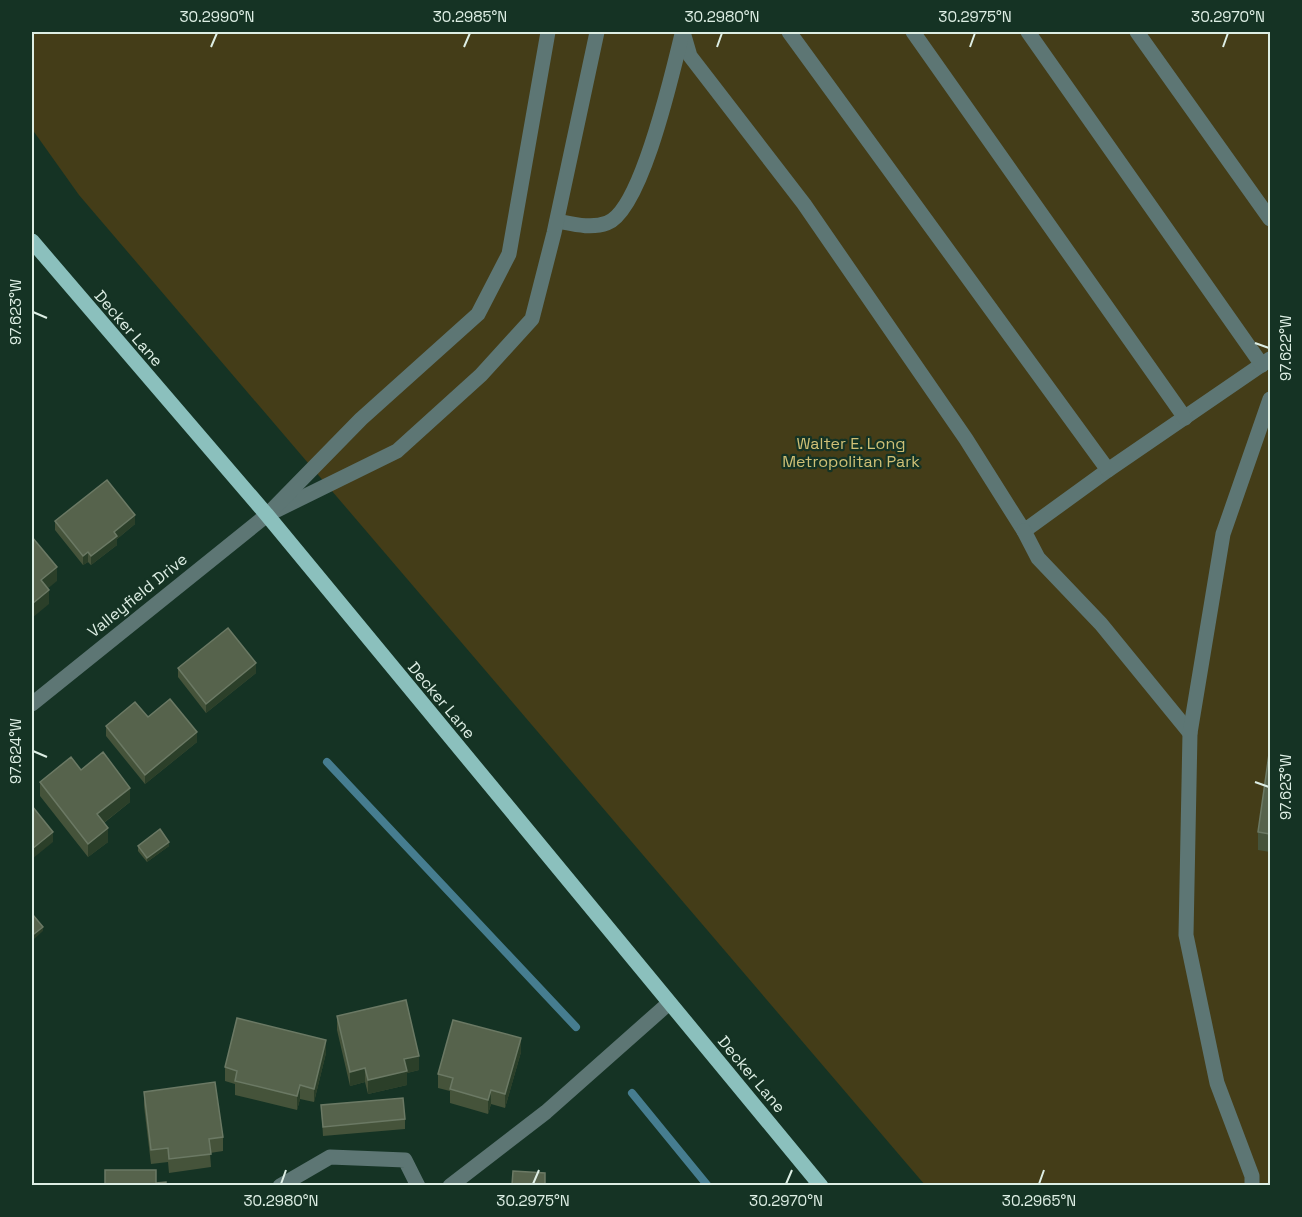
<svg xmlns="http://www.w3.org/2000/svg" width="1302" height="1217" viewBox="0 0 1302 1217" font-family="'Space Grotesk',sans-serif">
	<rect width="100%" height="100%" fill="#153324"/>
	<polygon fill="#443d18" points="32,32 1270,32 1270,1185 925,1185 79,195 32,129"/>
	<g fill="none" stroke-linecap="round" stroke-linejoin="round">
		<g stroke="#467d90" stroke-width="8">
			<polyline points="327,762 576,1027"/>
			<polyline points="632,1093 708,1186"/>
		</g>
		<g stroke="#5d7674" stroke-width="15">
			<polyline points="683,32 690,56 804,204 966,439 1024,531 1108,470"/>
			<polyline points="789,32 1108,470 1270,359"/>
			<polyline points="913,32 1185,418"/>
			<polyline points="1028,32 1262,365"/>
			<polyline points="1137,32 1270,219"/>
			<path d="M 557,221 C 573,224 591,229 607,223 C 642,210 673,70 682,34"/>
			<polyline points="277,510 397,451 481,375 532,319 554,233 597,32"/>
			<polyline points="1024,531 1038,558 1101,624 1190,733"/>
			<polyline points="32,704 267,515 361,419 478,314 509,254 548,32"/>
			<polyline points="280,1186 330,1157 405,1160 418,1186"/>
			<polyline points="450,1186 546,1112 669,1003"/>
			<polyline points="1252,1186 1252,1176 1217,1083 1186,935 1190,733 1223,534 1270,399"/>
		</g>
		<polyline stroke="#8bc0bd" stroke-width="15" points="32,241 267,515 821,1186"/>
	</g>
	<g fill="#45533a">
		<polygon points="55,521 135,524 117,539 117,545 91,565 88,562 83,565 55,530"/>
		<polygon points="178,668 256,673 206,713 178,677"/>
		<polygon points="106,726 197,742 145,784 106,736"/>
		<polygon points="1270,747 1270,852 1258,850 1258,832"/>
		<polygon points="81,770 130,802 104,823 108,842 88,857 40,796 40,782"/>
		<polygon points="138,846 169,846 147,862 138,851"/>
		<polygon points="337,1016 419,1070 407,1073 407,1085 368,1094 365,1082 350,1086 337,1030"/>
		<polygon points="521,1052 505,1108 491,1104 488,1114 450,1103 450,1091 438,1088 438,1074"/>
		<polygon points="326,1053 314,1102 300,1099 297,1110 235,1095 235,1084 225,1081 225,1067"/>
		<polygon points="144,1092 223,1137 223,1151 210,1153 211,1167 169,1173 168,1162 151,1164 144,1106"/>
		<polygon points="321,1105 405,1119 405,1129 323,1136"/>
	</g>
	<g fill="#2b3f29">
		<polygon points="135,515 135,524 117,539 117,545 91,565 91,556 114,532"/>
		<polygon points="88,552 88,562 83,565 83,556"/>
		<polygon points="57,567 57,581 41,594 41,580"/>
		<polygon points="49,590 49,604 32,618 32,604"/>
		<polygon points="256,663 256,673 206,713 206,704"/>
		<polygon points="197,732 197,742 145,784 145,775"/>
		<polygon points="130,788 130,802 97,828 97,814"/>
		<polygon points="108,828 108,842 88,857 88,844"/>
		<polygon points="53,832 53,842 32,859 32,849"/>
		<polygon points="169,842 169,846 147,862 147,858"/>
		<polygon points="43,927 43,931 34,939 34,934"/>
		<polygon points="521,1038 521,1052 505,1108 505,1094"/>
		<polygon points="326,1040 326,1053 314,1102 314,1089"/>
		<polygon points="419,1056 419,1070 407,1073 407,1085 368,1094 368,1080 404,1059"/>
		<polygon points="365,1068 365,1082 350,1086 350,1072"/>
		<polygon points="300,1085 300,1099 297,1110 297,1096"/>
		<polygon points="491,1090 491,1104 488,1114 488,1100"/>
	</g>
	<g fill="#56634c" stroke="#6b7964" stroke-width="1.5">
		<polygon points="107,480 135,515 114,532 117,536 91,556 88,552 83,556 55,521"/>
		<polygon points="32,537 57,567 41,580 49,590 32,604"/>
		<polygon points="228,628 256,663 206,704 178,668"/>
		<polygon points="170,699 197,732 145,775 106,726 135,702 148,717"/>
		<polygon points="1270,747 1270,834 1258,832"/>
		<polygon points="103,752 130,788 97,814 108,828 88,844 40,782 71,757 81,770"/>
		<polygon points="32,806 53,832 32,849"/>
		<polygon points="160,829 169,842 147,858 138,846"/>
		<polygon points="33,915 43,927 34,934 32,931 32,916"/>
		<polygon points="406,1000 419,1056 404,1059 407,1071 368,1080 365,1068 350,1072 337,1016"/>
		<polygon points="237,1018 326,1040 314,1089 300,1085 297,1096 235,1081 237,1071 225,1067"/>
		<polygon points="453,1020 521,1038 505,1094 491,1090 488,1100 450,1089 453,1078 438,1074"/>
		<polygon points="215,1082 223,1137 209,1139 211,1154 169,1159 168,1148 151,1150 144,1092"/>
		<polygon points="403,1098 405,1119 323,1127 321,1105"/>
		<polygon points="105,1170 156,1170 156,1183 166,1182 166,1185 105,1185"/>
		<polygon points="513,1171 545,1173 545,1185 512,1185"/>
	</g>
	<path fill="none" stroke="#ddeee4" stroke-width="2" d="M 211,47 L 217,33M 464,47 L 470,33M 717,47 L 722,33M 970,47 L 975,33M 1223,47 L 1228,33M 33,312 L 47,318M 1255,343 L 1269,348M 33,751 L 47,757M 1255,782 L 1269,787M 281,1184 L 286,1170M 533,1184 L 539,1170M 786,1184 L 792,1170M 1039,1184 L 1044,1170"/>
	<g text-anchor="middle" stroke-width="4.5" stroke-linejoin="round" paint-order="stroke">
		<g font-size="16" fill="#ddeee4" stroke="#153324">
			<text transform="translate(129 328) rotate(49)" y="6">Decker Lane</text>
			<text transform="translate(137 595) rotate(-39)" y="6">Valleyfield Drive</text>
			<text transform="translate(442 700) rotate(50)" y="6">Decker Lane</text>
			<text transform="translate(752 1074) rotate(50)" y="6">Decker Lane</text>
		</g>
		<g font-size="16" fill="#cfc076" stroke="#153324">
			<text x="851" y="449">Walter E. Long<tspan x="851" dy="18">Metropolitan Park</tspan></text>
		</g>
	</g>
	<rect width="1302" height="1217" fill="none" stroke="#153324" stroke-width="66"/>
	<rect x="33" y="33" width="1236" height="1151" fill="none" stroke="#ddeee4" stroke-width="2"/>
	<g font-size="15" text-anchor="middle" fill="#ddeee4">
		<text x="217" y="22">30.2990°N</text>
		<text x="470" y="22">30.2985°N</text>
		<text x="722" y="22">30.2980°N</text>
		<text x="975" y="22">30.2975°N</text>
		<text x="1228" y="22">30.2970°N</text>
		<text transform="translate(16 312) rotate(-90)" y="5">97.623°W</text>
		<text transform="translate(1286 348) rotate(-90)" y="5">97.622°W</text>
		<text transform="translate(16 751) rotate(-90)" y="5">97.624°W</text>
		<text transform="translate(1286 787) rotate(-90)" y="5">97.623°W</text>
		<text x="281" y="1206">30.2980°N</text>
		<text x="533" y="1206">30.2975°N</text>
		<text x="786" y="1206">30.2970°N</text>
		<text x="1039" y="1206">30.2965°N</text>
	</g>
</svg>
